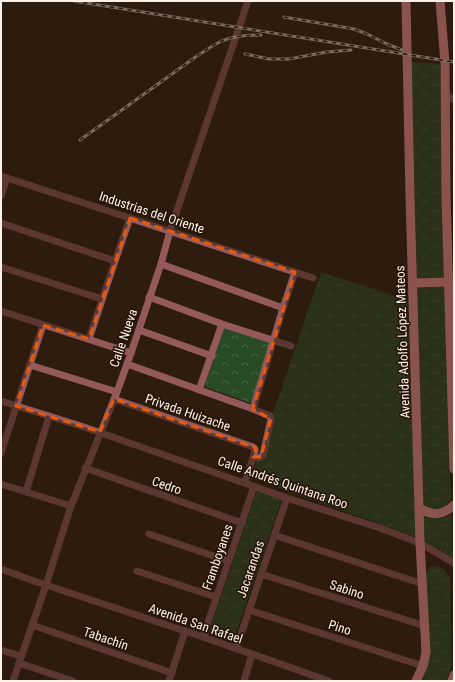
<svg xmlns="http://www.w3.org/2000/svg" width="455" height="682" viewBox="0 0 455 682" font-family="'Roboto Condensed',sans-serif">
	<defs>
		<pattern id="grass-tufts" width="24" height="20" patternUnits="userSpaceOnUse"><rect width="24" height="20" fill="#284b25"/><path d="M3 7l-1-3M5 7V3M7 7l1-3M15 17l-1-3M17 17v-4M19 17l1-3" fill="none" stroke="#486545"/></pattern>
		<pattern id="park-crowns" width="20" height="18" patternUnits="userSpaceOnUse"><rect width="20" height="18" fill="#284b25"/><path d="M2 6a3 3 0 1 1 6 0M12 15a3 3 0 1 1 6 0" fill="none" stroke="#486545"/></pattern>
	</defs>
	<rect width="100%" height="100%" fill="#2e1c0e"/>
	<polygon fill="url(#grass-tufts)" points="321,272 407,300 417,537 251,478"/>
	<g fill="url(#park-crowns)">
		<polygon points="411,62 440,64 444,280 417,279"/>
		<polygon points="416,287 445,287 451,498 444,509 438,511 425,507 423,502"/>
		<polygon points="224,328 270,342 252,402 250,403 206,387 205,385"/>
		<polygon points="257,489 282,498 233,642 209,633"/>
		<path d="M 422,513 C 432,520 441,520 452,514 L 453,559 L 423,540 Z"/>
		<polygon points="435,566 444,569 450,578 452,666 446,681 420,681 426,668 426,573 429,567"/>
	</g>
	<polygon fill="#284b25" points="445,589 446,615 433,615 431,590"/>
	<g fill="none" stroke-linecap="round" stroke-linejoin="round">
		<g stroke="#94595b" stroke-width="7">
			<polyline points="445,94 454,100"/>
			<polyline points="1,176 313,278"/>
			<polyline points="1,196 7,178"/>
			<polyline points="1,223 115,261"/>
			<polyline points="161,264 283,308"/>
			<polyline points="1,267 102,299"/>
			<polyline points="149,297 222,324 291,346"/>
			<polyline points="1,311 131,353"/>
			<polyline points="139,330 212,356"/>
			<polyline points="89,339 115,261 130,218"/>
			<path d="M 127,364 L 253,409 L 270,416 L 271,419 L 263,455 C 260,459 257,458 253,457"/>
			<polyline points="30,365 117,392"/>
			<polyline points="199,390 222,324"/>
			<polyline points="114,399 253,447 255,449 255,451 245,482"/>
			<polyline points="1,401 84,427 287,498 380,528 420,543 454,563"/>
			<polyline points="253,409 283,308 295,272"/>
			<polyline points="1,453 43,325"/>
			<polyline points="85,468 242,523"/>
			<polyline points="1,484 71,506"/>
			<polyline points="26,492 49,416"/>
			<polyline points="149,534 228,561"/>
			<polyline points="274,535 423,584"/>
			<polyline points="1,569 34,581 203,637 329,681"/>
			<polyline points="137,571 216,597"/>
			<polyline points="261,574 425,626"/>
			<polyline points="249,610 423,666"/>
			<polyline points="32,625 172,673"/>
			<polyline points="203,637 254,486"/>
			<polyline points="236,649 287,498"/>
			<polyline points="1,650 21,656"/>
			<polyline points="19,663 73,681"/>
			<polyline points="13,681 45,588 71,506 117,392 131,353 161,264 170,231 248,1"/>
			<polyline points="169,681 185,631"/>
			<polyline points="244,681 252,654"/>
		</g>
		<g stroke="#fb989c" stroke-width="9">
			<polyline points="406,1 410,197 420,543 426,652 423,666 416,681"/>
			<polyline points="440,1 445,63 446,197 454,469"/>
			<polyline points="413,283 449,282"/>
			<path d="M 419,508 C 433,516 442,516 454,505"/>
			<polyline points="452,681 454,675"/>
		</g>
		<g stroke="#d6c8be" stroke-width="3">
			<g id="rail">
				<polyline points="74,1 454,62"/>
				<polyline points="284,17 354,29 367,34 387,44 402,50"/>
				<polyline points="245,54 269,59 289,59 327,52 351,50"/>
				<path d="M 80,140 L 197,56 C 205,51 213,45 222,41 C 234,36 248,35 261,35"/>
			</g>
		</g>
		<use href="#rail" stroke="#241306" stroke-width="1.5" stroke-dasharray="4.5" stroke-linecap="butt"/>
	</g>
	<path d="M0 0H455V682H0ZM 130,218 L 295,272 L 253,409 L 271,419 L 261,457 L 253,457 L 256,448 L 114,399 L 100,432 L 16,406 L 43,325 L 89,339 Z" fill="#2e1c0e" fill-opacity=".55" fill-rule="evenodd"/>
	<path fill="none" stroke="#e8590c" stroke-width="3" stroke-dasharray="8 5" stroke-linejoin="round" d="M 130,218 L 295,272 L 253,409 L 271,419 L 261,457 L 253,457 L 256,448 L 114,399 L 100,432 L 16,406 L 43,325 L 89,339 Z"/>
	<g text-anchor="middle" stroke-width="3" stroke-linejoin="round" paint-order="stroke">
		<g font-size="13" fill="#fef1e8" stroke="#241306">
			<text transform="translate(152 212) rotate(18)" y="5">Industrias del Oriente</text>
			<text transform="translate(123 338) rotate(-71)" y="5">Calle Nueva</text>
			<text transform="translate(402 342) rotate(-92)" y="5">Avenida Adolfo López Mateos</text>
			<text transform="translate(188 412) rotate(19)" y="5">Privada Huizache</text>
			<text transform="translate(283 482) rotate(19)" y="5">Calle Andrés Quintana Roo</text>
			<text transform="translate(167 485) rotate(19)" y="5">Cedro</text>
			<text transform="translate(217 557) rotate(-71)" y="5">Framboyanes</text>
			<text transform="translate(250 569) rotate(-71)" y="5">Jacarandas</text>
			<text transform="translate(347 589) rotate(18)" y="5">Sabino</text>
			<text transform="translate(196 623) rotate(19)" y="5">Avenida San Rafael</text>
			<text transform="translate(340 627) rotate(18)" y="5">Pino</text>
			<text transform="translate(106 638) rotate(19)" y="5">Tabachín</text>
		</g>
	</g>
	<rect width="455" height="682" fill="none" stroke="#fef1e8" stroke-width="4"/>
</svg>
